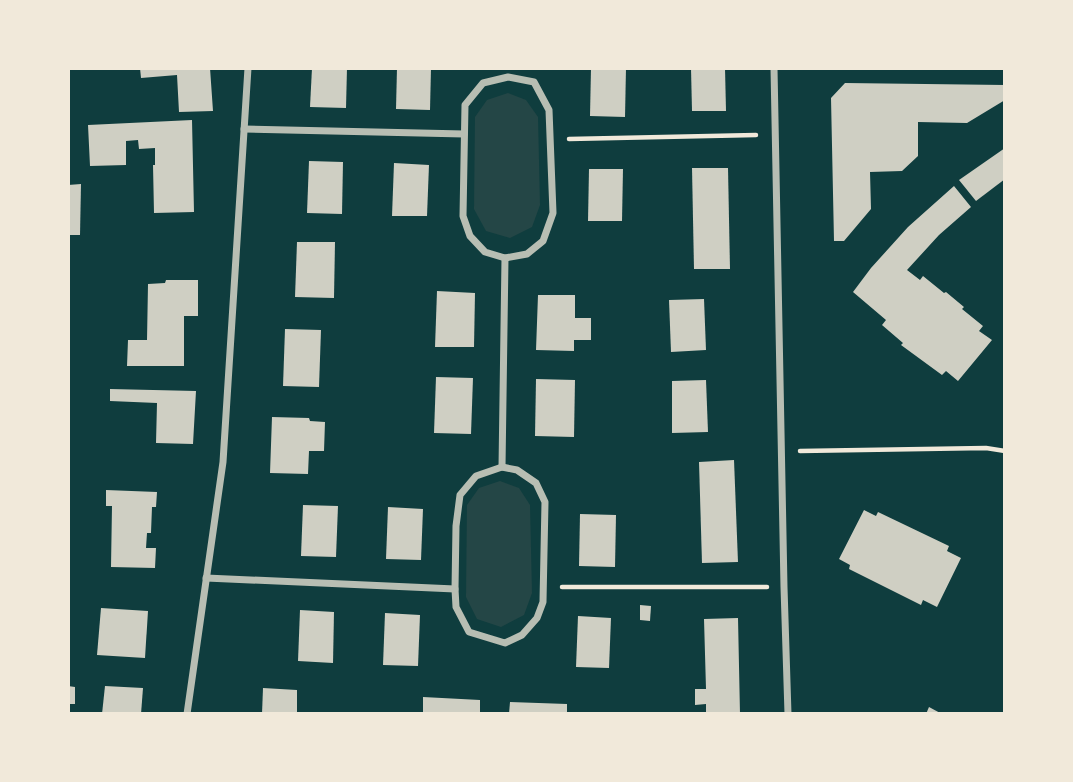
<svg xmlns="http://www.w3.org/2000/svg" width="1073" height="782" viewBox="0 0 1073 782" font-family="'Open Sans',sans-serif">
	<rect width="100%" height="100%" fill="#0f3d3e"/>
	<g fill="#244646">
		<polygon points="508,93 526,100 538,117 540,205 532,227 510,238 486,231 474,209 475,117 487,100"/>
		<polygon points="500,481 519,488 530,505 532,593 524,615 501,627 477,619 466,597 467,505 479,488"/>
	</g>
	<g fill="#cfcfc3">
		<polygon points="140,68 210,68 213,111 179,112 177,75 141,78"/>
		<polygon points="312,68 347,68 346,108 310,107"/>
		<polygon points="397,68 431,68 430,110 396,109"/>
		<polygon points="591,68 626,68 625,117 590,116"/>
		<polygon points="691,68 725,68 726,111 692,111"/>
		<polygon points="845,83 1005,85 1005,100 967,123 918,122 918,156 902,171 870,172 871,209 844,241 834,241 831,98"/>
		<polygon points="192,120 194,212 154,213 153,165 155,165 155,148 139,149 138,140 126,141 126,165 90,166 88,125"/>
		<polygon points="1005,148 1005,179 976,201 959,180"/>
		<polygon points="309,161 343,162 342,214 307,213"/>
		<polygon points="394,163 429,165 427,216 392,216"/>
		<polygon points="692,168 728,168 730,269 694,269"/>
		<polygon points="589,169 623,169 622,221 588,221"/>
		<polygon points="81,184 80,235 68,235 68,185"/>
		<polygon points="954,186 971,207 939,235 907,270 920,280 923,276 944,293 946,292 964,307 962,309 983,326 979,331 992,340 958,381 946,371 942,375 901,345 903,343 882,325 886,320 853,292 871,268 908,227"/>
		<polygon points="297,242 335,242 334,298 295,297"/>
		<polygon points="166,280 198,280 198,316 184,316 184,366 127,366 128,340 147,340 148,284 165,283"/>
		<polygon points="437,291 475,293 474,347 435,347"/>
		<polygon points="538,295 575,295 575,318 591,318 591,340 574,340 574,351 536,350"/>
		<polygon points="704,299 706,350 671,352 669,300"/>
		<polygon points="285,329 321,330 319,387 283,386"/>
		<polygon points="436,377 473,378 471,434 434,433"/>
		<polygon points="536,379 575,380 574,437 535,436"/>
		<polygon points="706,380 708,432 672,433 672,381"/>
		<polygon points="110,389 196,391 193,444 156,443 157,403 110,401"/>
		<polygon points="272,417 309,418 310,421 325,422 324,451 309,451 308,474 270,473"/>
		<polygon points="734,460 738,562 702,563 699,462"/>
		<polygon points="106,490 157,492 156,507 152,507 151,533 147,533 146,548 156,548 155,568 111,567 112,506 106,506"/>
		<polygon points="303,505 338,506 336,557 301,556"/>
		<polygon points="388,507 423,509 421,560 386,559"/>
		<polygon points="864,510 876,516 878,512 949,546 947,551 961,558 937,607 923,600 921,605 849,569 850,565 839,559"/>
		<polygon points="580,514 616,515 615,567 579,566"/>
		<polygon points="640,605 651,606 650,621 640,620"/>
		<polygon points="101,608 148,611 145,658 97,655"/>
		<polygon points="300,610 334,612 333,663 298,661"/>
		<polygon points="385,613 420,615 418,666 383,665"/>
		<polygon points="578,616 611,618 609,668 576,667"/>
		<polygon points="738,618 740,714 706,714 706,704 695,705 695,689 706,689 704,619"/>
		<polygon points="68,686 75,687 75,704 68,704"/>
		<polygon points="105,686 143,688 141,714 102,714"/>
		<polygon points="263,688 297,690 297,714 262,714"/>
		<polygon points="423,697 480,700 480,714 423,714"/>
		<polygon points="510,702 567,704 567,714 509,714"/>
		<polygon points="929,707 942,714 926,714"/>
	</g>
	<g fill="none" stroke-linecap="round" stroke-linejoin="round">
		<g stroke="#f1e9da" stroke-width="4.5">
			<polyline points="569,139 756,135"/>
			<polyline points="800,451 986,448 1005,451"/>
			<polyline points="562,587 767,587"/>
		</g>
		<g stroke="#b8beb3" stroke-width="7">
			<polyline points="774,68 784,587 788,714"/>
			<polygon points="508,77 534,82 549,110 553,213 543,241 527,254 505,258 485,252 470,236 463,216 465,105 483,83"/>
			<polyline points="244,129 464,134"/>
			<polygon points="502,467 517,470 536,483 545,502 543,602 537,618 522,635 505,643 469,632 456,607 455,589 456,526 460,495 476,476"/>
			<polyline points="502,467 505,258"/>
			<polyline points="206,578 455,589"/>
			<polyline points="187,714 223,462 248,68"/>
		</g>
	</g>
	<rect width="1073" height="782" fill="none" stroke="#f1e9da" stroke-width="140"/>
</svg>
